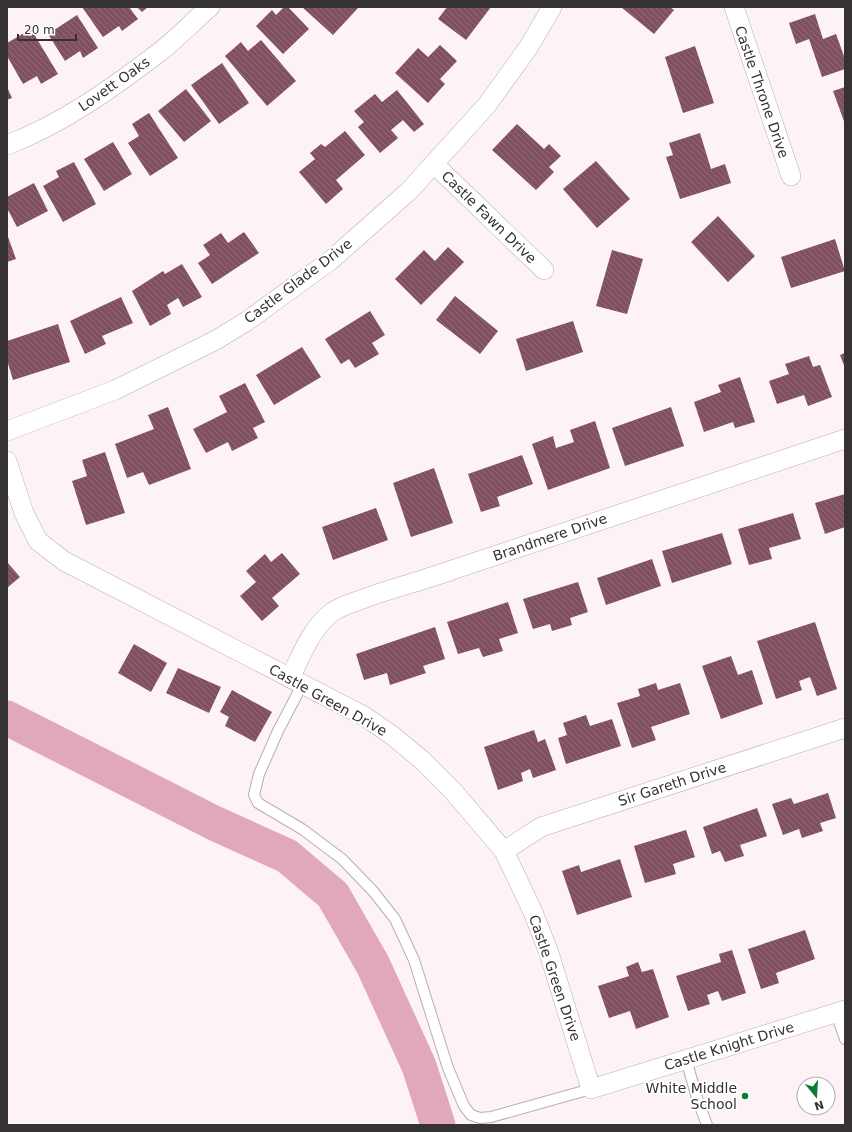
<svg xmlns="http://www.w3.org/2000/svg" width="852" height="1132" viewBox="0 0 852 1132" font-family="'DejaVu Sans',sans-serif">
	<defs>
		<pattern id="building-back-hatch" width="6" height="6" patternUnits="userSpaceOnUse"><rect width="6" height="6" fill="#804f60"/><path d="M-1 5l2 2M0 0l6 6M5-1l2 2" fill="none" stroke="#916c78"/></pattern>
	</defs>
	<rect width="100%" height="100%" fill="#fdf3f6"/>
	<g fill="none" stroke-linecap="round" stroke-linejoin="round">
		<polyline stroke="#e0a8b9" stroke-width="35" points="7,718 214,823 287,856 333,895 373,965 419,1066 438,1125"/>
	</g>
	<g fill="url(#building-back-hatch)">
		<polygon points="82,7 129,7 138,19 122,31 119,26 103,37"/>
		<polygon points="137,7 148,7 142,12"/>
		<polygon points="284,7 288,7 309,29 283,54 256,26 272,10 276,15"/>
		<polygon points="302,7 359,7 333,35"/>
		<polygon points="447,7 491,7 466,40 438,19"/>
		<polygon points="621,7 670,7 674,10 654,34"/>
		<polygon points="815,14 823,39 836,34 845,59 845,69 822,77 809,39 796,44 789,23"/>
		<polygon points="77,15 98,48 83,58 80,51 65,61 48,34"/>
		<polygon points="31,29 58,74 41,84 37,76 23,84 7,56 7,43"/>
		<polygon points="261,40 296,81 267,106 225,56 241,42 248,51"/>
		<polygon points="440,45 457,61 440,79 445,84 428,103 395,73 418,48 428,57"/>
		<polygon points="695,46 714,103 683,113 665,57"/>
		<polygon points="222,63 249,103 219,124 191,85"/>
		<polygon points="7,87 12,98 7,100"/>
		<polygon points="845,87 845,124 833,91"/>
		<polygon points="186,89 211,121 184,142 158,111"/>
		<polygon points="397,90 424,124 414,132 403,120 391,130 398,138 380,153 358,127 364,122 354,111 375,94 382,102"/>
		<polygon points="149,113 178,158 150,176 128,143 139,136 132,124"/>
		<polygon points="517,124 544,149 549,144 561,156 549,167 554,172 536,190 492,150"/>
		<polygon points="345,131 365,155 336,180 343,189 326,204 299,172 315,159 310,153 321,144 325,147"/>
		<polygon points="700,133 711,169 725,164 731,183 680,199 666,157 673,155 669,143"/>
		<polygon points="113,142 132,174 104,191 84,159"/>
		<polygon points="596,161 630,199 597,228 563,189"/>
		<polygon points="74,162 96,204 63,222 43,186 59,177 56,171"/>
		<polygon points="34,183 48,211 17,227 7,208 7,197"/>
		<polygon points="718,216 755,256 728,282 691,242"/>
		<polygon points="244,232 259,253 212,284 198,263 210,255 203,245 221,233 228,243"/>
		<polygon points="7,234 16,259 7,262"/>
		<polygon points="835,239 845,271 791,288 781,257"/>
		<polygon points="448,247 464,262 421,305 395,279 424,250 435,261"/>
		<polygon points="612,250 643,259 627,314 596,306"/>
		<polygon points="182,264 202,297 183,307 178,298 167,305 171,314 150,326 132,291 163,271 165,274"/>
		<polygon points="455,296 498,331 480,354 436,320"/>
		<polygon points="121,297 133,323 102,336 106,344 85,354 70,321"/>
		<polygon points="370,311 385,335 372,343 379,354 355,368 349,359 341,364 325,339"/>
		<polygon points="573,321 583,352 526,371 516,339"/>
		<polygon points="58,324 70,362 13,380 7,360 7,341"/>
		<polygon points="302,347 321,377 274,405 256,375"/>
		<polygon points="845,353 845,368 840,355"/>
		<polygon points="809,356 813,367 820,365 832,397 808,406 804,395 777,404 769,381 789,374 785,364"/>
		<polygon points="740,377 755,422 735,428 733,422 704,432 694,402 721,392 718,385"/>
		<polygon points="245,383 265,422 253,428 258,438 232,451 228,442 206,453 193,429 227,412 219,396"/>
		<polygon points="168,407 191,469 149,485 143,472 127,478 115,444 154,429 148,415"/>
		<polygon points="671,407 684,446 625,466 612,428"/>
		<polygon points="595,421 610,468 548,490 532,444 553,436 556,448 574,442 570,430"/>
		<polygon points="105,452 125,513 86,525 72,481 87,476 82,460"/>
		<polygon points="522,455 533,484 497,497 500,506 481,512 468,474"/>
		<polygon points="434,468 453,523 411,537 393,483"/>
		<polygon points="845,494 845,527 825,534 815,503"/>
		<polygon points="376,508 388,540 333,560 322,527"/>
		<polygon points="793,513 801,539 769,548 772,559 749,565 738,529"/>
		<polygon points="722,533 732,564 672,583 662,551"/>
		<polygon points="282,553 300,574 272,598 279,606 262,621 240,596 256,582 246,571 265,554 271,562"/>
		<polygon points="652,559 661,586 606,605 597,578"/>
		<polygon points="7,562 20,577 7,588"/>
		<polygon points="578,582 588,612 570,618 572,625 552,631 550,624 533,629 523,599"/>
		<polygon points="508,602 518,633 499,639 503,651 483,657 479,648 458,654 447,622"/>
		<polygon points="815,622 837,689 817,696 810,677 799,681 802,690 776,699 757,641"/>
		<polygon points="435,627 445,659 423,666 426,673 390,685 387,673 364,680 356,654"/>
		<polygon points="134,644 167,663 151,692 118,673"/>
		<polygon points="731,656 738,675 752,670 763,704 721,719 702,666"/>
		<polygon points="178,668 221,687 209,713 166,693"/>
		<polygon points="656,683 658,690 680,683 690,714 651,727 656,740 632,748 617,703 640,696 638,689"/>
		<polygon points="232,690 272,712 255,742 225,726 229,717 220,712"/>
		<polygon points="586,715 590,726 612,719 621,746 566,764 558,738 567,735 563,723"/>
		<polygon points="534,730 538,742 545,739 556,770 533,778 530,769 521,773 523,781 498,790 484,747"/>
		<polygon points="828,793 836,818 820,823 823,831 802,838 799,829 783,835 772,804 791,798 794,804"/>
		<polygon points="757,808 767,836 740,845 744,856 725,862 720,851 712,854 703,827"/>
		<polygon points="686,830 695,857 673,864 676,874 645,883 634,846"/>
		<polygon points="620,859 632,897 577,915 562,871 579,865 581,872"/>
		<polygon points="805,930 815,959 776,973 779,983 761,989 748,949"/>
		<polygon points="732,950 746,993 722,1001 718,991 707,995 710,1004 688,1011 676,976 721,962 719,954"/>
		<polygon points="638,962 642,972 653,969 669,1017 636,1029 630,1011 609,1018 598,986 629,976 626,967"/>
	</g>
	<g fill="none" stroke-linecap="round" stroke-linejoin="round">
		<g stroke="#b7aeb1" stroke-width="12">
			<g id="service">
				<polyline points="302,685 278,731 259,774 254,795 258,803 302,829 342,859 373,891 395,919 414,960 448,1068 464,1106 471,1115 480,1118 491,1117 591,1089"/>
				<polyline points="836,1013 845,1039"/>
				<polyline points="686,1059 697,1098 707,1125"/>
			</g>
		</g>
		<g stroke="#b7aeb1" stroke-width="20">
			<g id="minor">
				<polyline points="734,7 791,176"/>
				<path d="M 7,145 C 62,124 111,89 157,54 C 176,40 192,22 210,7"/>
				<polyline points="434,164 544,270"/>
				<polyline points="7,431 115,390 216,340 247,321 331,260 409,191 487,105 528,48 552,7"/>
				<polyline points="7,461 24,513 38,541 64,561 364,716 393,736 422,760 453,791 504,851 533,912 549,953 591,1089 845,1010"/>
				<path d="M 290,678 C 301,656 311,629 331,613 C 340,606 352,603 363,599 C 392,588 422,581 452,570 C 582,526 713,482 845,439"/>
				<polyline points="504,851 541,827 845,728"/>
			</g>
		</g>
		<use href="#service" stroke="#fff" stroke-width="10"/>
		<use href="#minor" stroke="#fff" stroke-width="19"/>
	</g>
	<circle fill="#0d7c31" stroke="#fff" stroke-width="1.5" cx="745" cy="1096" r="4"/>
	<g text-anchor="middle" stroke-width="4" stroke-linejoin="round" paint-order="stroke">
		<g font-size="14" fill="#363233" stroke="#fff">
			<text transform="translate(114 84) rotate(-35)" y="5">Lovett Oaks</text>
			<text transform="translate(762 92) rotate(71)" y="5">Castle Throne Drive</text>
			<text transform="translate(489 217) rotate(44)" y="5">Castle Fawn Drive</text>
			<text transform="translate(298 281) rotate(-37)" y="5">Castle Glade Drive</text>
			<text transform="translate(550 537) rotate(-19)" y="5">Brandmere Drive</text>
			<text transform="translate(328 700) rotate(29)" y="5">Castle Green Drive</text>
			<text transform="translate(672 784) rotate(-18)" y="5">Sir Gareth Drive</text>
			<text transform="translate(555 978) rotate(71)" y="5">Castle Green Drive</text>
			<text transform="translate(729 1046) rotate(-17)" y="5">Castle Knight Drive</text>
		</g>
		<g font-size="14" fill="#363233" stroke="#fff" text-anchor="end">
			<text x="737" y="1093">White Middle<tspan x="737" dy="16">School</tspan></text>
		</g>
	</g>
	<rect width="852" height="1132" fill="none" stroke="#363233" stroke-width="16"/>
	<g transform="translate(816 1096) rotate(162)"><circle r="19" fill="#ffffff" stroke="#afadad"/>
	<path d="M0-3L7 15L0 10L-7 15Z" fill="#0d7c31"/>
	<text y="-6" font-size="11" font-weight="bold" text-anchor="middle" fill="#363233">N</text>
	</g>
	<path d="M18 34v6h58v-6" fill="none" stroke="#363233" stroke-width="2"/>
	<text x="24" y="34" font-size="12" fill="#363233" stroke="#ffffff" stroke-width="3" paint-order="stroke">20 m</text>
</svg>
